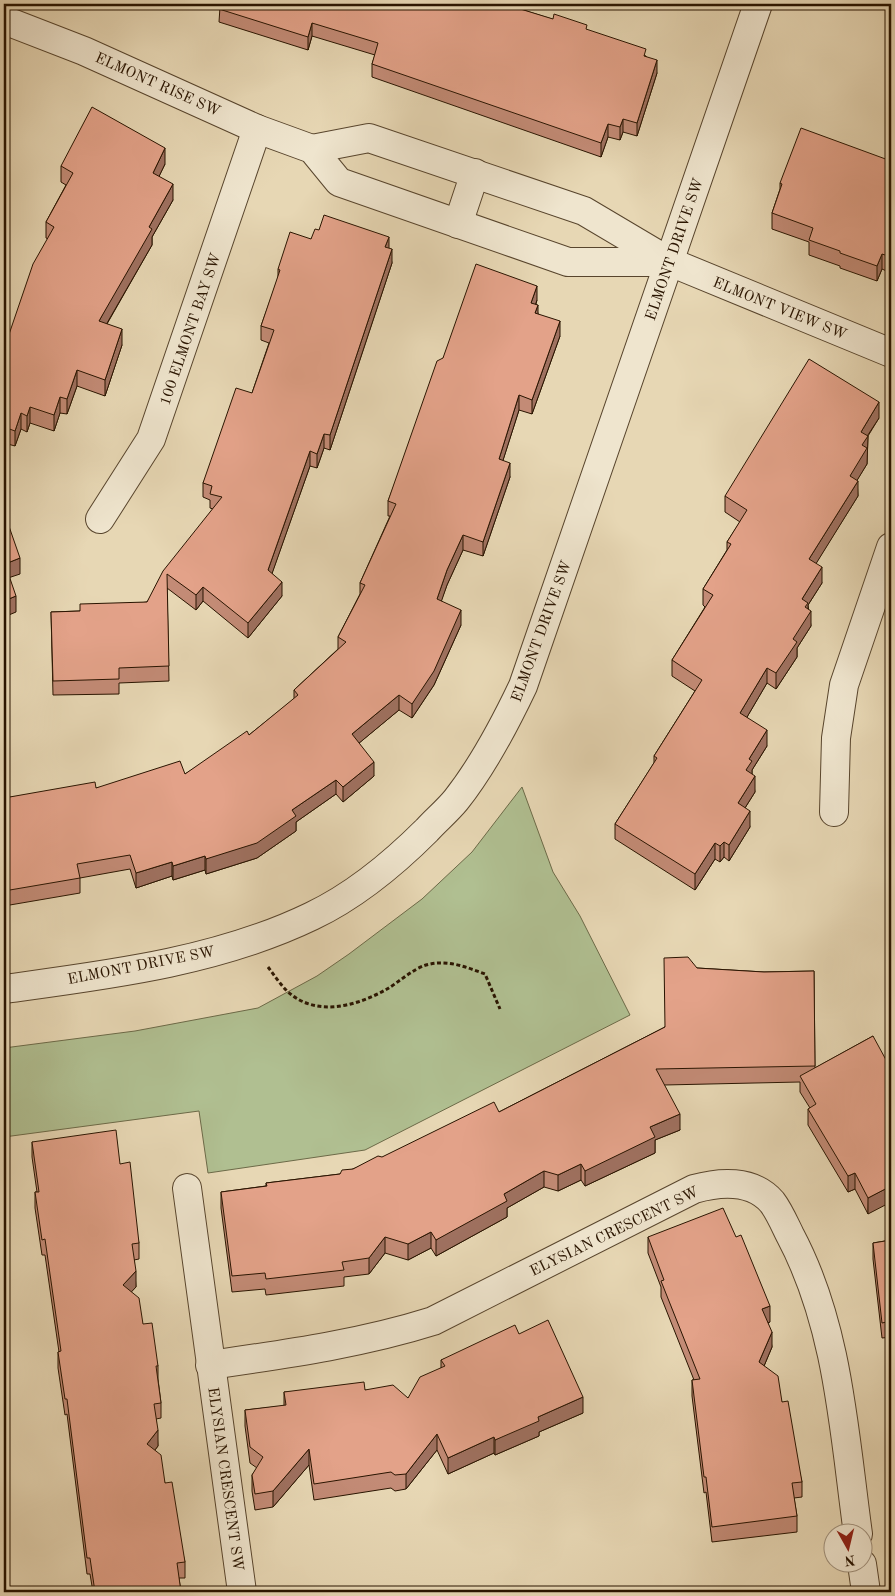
<svg xmlns="http://www.w3.org/2000/svg" width="895" height="1596" viewBox="0 0 895 1596" font-family="'Old Standard TT',serif">
	<rect width="100%" height="100%" fill="#e7d7b4"/>
	<filter id="stains"><feTurbulence type="fractalNoise" baseFrequency=".004" numOctaves="4"/><feColorMatrix values="0 0 0 0 .2 0 0 0 0 .09 0 0 0 0 .02 0 0 0 .5 -.17"/></filter>
	<radialGradient id="worn" r=".72"><stop offset=".6" stop-color="#630" stop-opacity="0"/><stop offset="1" stop-color="#630" stop-opacity=".3"/></radialGradient>
	<polygon fill="#b0bf91" stroke="#6c6a48" points="522,787 553,872 580,916 630,1015 365,1150 208,1173 199,1111 4,1137 4,1048 135,1031 258,1008 317,976 349,954 422,899 472,852"/>
	<g fill="none" stroke-linecap="round" stroke-linejoin="round">
		<g stroke="#58452d" stroke-width="30">
			<g id="minor">
				<polyline points="4,20 84,51 257,129 312,149 339,182 568,262 670,262"/>
				<polyline points="312,149 369,138 584,211 670,262 891,353"/>
				<polyline points="458,224 475,173"/>
				<polyline points="100,519 151,439 257,129"/>
				<polyline points="834,812 836,738 844,685 891,547"/>
				<path d="M 4,989 C 107,975 217,962 312,916 C 354,896 394,863 427,830 C 436,820 447,811 456,800 C 483,766 504,726 523,686 L 758,4"/>
				<polyline points="187,1188 242,1592"/>
				<path d="M 210,1365 C 286,1354 360,1344 433,1321 L 694,1189 C 719,1182 752,1179 772,1202 C 779,1211 785,1225 790,1235 C 839,1327 844,1433 858,1534"/>
				<polyline points="862,1564 866,1592"/>
			</g>
		</g>
		<path stroke="#291400" stroke-width="3" stroke-dasharray="4 2.5" stroke-linecap="butt" d="M 268,967 C 274,975 280,984 287,991 C 316,1018 357,1006 387,989 C 399,982 413,969 426,965 C 447,959 466,967 485,974 L 500,1009"/>
		<use href="#minor" stroke="#efe5ce" stroke-width="28"/>
	</g>
	<g fill="#c38b76" stroke="#291400">
		<polygon points="155,4 166,4 165,7"/>
		<polygon points="211,4 504,4 587,30 646,56 657,73 637,136 623,132 620,140 608,137 601,157 372,77 372,64 375,55 312,36 308,50 219,22 220,7"/>
		<polygon points="891,161 891,273 882,269 877,281 840,268 840,266 809,255 809,242 772,229 772,213 780,189 780,183"/>
		<polygon points="165,164 159,176 173,200 152,237 152,245 107,324 122,345 105,396 77,386 67,414 60,413 54,431 30,423 27,432 21,429 15,446 4,443 4,349 48,239 46,238 46,222 66,185 61,182 61,166"/>
		<polygon points="319,230 389,248 392,263 330,450 324,448 317,468 310,466 272,573 282,596 248,638 203,601 196,610 167,588 169,681 119,683 119,694 53,695 51,612 80,611 147,602 213,509 210,508 210,500 203,497 203,483 252,393 269,343 261,340 261,326 278,278 278,269 311,239"/>
		<polygon points="537,300 536,304 538,314 560,336 532,414 519,410 503,460 510,477 483,556 463,550 447,585 441,601 461,625 434,685 412,718 399,710 359,743 374,776 343,802 336,794 296,822 296,831 257,858 206,874 205,870 173,880 172,876 136,888 130,869 80,878 80,893 4,906 4,798 96,788 185,774 249,735 294,699 294,690 338,649 338,637 360,594 360,583 390,516 388,516 388,501 443,358"/>
		<polygon points="879,418 868,436 867,464 857,480 858,496 816,563 822,583 808,605 811,626 797,648 797,657 776,689 767,683 747,717 767,746 752,770 752,774 755,792 745,808 750,827 729,861 724,857 720,862 715,859 695,890 615,839 615,824 654,763 654,756 695,691 672,676 672,660 705,607 703,605 703,589 727,550 727,542 740,522 725,512 725,496"/>
		<polygon points="697,968 764,972 814,971 815,1068 873,1036 868,1214 855,1189 848,1192 808,1125 808,1109 810,1108 800,1092 800,1082 664,1085 680,1130 655,1140 655,1153 585,1186 581,1180 558,1191 544,1187 507,1208 507,1217 436,1256 431,1248 408,1260 385,1253 369,1274 344,1277 344,1286 266,1295 265,1289 232,1292 221,1208 221,1192 266,1186 266,1183 340,1174 499,1112 665,1027"/>
		<polygon points="32,1142 120,1164 139,1243 139,1259 134,1260 136,1287 131,1292 158,1366 158,1379 161,1403 161,1418 156,1419 158,1446 155,1450 165,1483 185,1562 185,1578 179,1578 181,1592 93,1592 90,1574 87,1574 67,1414 65,1415 58,1368 58,1352 59,1352 45,1255 42,1255 35,1208 35,1192 37,1192 32,1157"/>
		<polygon points="648,1237 770,1322 768,1322 772,1347 764,1366 782,1402 802,1482 802,1497 794,1498 797,1516 797,1532 712,1542 706,1492 704,1493 692,1396 692,1380 694,1380 661,1297 661,1287 648,1253"/>
		<polygon points="891,1240 891,1338 891,1337 882,1338 873,1259 873,1243"/>
		<polygon points="519,1334 583,1413 539,1432 539,1436 495,1455 494,1453 448,1474 437,1450 406,1489 395,1491 391,1488 314,1500 309,1465 273,1507 255,1510 252,1491 252,1475 257,1468 250,1463 245,1426 245,1410 284,1406 284,1392 365,1390 408,1398 441,1368 441,1360"/>
	</g>
	<g fill="#9f7160" stroke="#291400">
		<polygon points="312,23 312,36 308,50 308,37"/>
		<polygon points="657,60 657,73 637,136 637,123"/>
		<polygon points="5,65 5,80 4,84 4,69"/>
		<polygon points="5,92 5,106 4,109 4,94"/>
		<polygon points="623,119 623,132 620,140 620,127"/>
		<polygon points="608,124 608,137 601,157 601,143"/>
		<polygon points="165,148 165,164 153,189 153,173"/>
		<polygon points="173,184 173,200 152,237 152,245 99,337 99,321 149,227"/>
		<polygon points="389,237 389,252 385,247"/>
		<polygon points="392,249 392,263 330,450 330,435"/>
		<polygon points="882,254 882,269 877,281 877,266"/>
		<polygon points="537,286 537,300 531,317 531,303"/>
		<polygon points="538,305 538,319 535,313"/>
		<polygon points="560,321 560,336 532,414 532,400"/>
		<polygon points="122,329 122,345 105,396 105,380"/>
		<polygon points="77,370 77,386 67,414 67,399"/>
		<polygon points="519,395 519,410 499,473 499,459"/>
		<polygon points="60,397 60,413 54,431 54,415"/>
		<polygon points="879,402 879,418 864,441 868,436 867,464 850,492 850,476 861,432"/>
		<polygon points="30,407 30,423 27,432 27,416"/>
		<polygon points="21,413 21,429 15,446 15,431"/>
		<polygon points="324,434 324,448 317,468 317,454"/>
		<polygon points="310,451 310,466 268,585 268,570"/>
		<polygon points="510,463 510,477 483,556 483,542"/>
		<polygon points="858,481 858,496 809,575 809,559"/>
		<polygon points="463,535 463,550 447,585 437,614 437,599 447,570"/>
		<polygon points="20,558 20,574 5,579 5,564"/>
		<polygon points="822,567 822,583 808,605 808,615 811,611 811,626 797,648 797,657 776,689 776,673 793,639 802,599"/>
		<polygon points="282,582 282,596 248,638 248,623"/>
		<polygon points="203,587 203,601 196,610 196,595"/>
		<polygon points="16,596 16,612 4,617 4,601"/>
		<polygon points="461,610 461,625 434,685 412,718 412,704"/>
		<polygon points="767,668 767,683 740,729 740,713"/>
		<polygon points="399,695 399,710 352,749 352,734"/>
		<polygon points="767,730 767,746 752,770 752,776 746,770 749,759"/>
		<polygon points="374,762 374,776 343,802 343,787"/>
		<polygon points="755,776 755,792 738,819 738,803"/>
		<polygon points="336,780 336,794 296,822 296,831 257,858 206,874 206,859 292,810"/>
		<polygon points="750,811 750,827 729,861 729,845"/>
		<polygon points="724,842 724,857 720,862 720,846"/>
		<polygon points="715,843 715,859 695,890 695,874"/>
		<polygon points="205,856 205,870 173,880 173,866"/>
		<polygon points="172,862 172,876 136,888 136,873"/>
		<polygon points="680,1114 680,1130 655,1140 655,1153 585,1186 585,1171 650,1127"/>
		<polygon points="581,1164 581,1180 558,1191 558,1175"/>
		<polygon points="544,1171 544,1187 507,1208 507,1217 436,1256 436,1240 504,1194"/>
		<polygon points="855,1173 855,1189 848,1192 848,1176"/>
		<polygon points="891,1186 891,1202 868,1214 868,1198"/>
		<polygon points="431,1232 431,1248 408,1260 408,1244"/>
		<polygon points="385,1237 385,1253 369,1274 369,1258"/>
		<polygon points="136,1271 136,1287 123,1301 123,1285"/>
		<polygon points="770,1306 770,1322 762,1325 762,1309"/>
		<polygon points="772,1332 772,1347 759,1378 759,1362"/>
		<polygon points="583,1397 583,1413 539,1432 539,1436 495,1455 495,1440 538,1417"/>
		<polygon points="158,1430 158,1446 147,1460 147,1444"/>
		<polygon points="437,1434 437,1450 406,1489 406,1474"/>
		<polygon points="494,1437 494,1453 448,1474 448,1458"/>
		<polygon points="309,1449 309,1465 273,1507 273,1491"/>
	</g>
	<g fill="#e3a289" stroke="#291400">
		<polygon points="221,4 504,4 553,19 554,14 587,25 586,29 646,49 644,56 657,60 637,123 623,119 620,127 608,124 601,143 372,64 378,43 312,23 308,37 219,9"/>
		<polygon points="92,107 165,148 153,173 173,184 149,227 152,229 99,321 122,329 105,380 77,370 67,399 60,397 54,415 30,407 27,416 21,413 15,431 4,427 4,349 33,264 54,227 46,222 73,173 61,166"/>
		<polygon points="801,128 891,161 891,257 882,254 877,266 840,253 840,251 809,240 813,228 772,213 782,184 780,183"/>
		<polygon points="324,215 389,237 385,247 392,249 330,435 324,434 317,454 310,451 268,570 282,582 248,623 203,587 196,595 167,574 169,666 119,668 119,679 53,681 51,612 80,611 80,604 147,602 163,571 222,497 210,494 212,486 203,483 236,388 252,393 274,330 261,326 280,270 278,269 290,232 311,239 315,229 319,230"/>
		<polygon points="476,264 537,286 531,303 538,305 535,313 560,321 532,400 519,395 499,459 510,463 483,542 463,535 447,570 437,599 461,610 434,671 412,704 399,695 352,734 374,762 343,787 336,780 292,810 296,816 257,843 206,859 205,856 173,866 172,862 136,873 130,855 77,864 80,878 4,891 4,798 95,782 96,788 180,761 185,774 247,731 249,735 298,695 294,690 346,642 338,637 365,585 360,583 396,504 388,501 437,361 443,358"/>
		<polygon points="809,359 879,402 861,432 868,436 862,445 867,448 850,476 858,481 809,559 822,567 802,599 808,603 805,607 811,611 793,639 797,642 776,673 767,668 740,713 767,730 749,759 752,761 746,770 755,776 738,803 750,811 729,845 724,842 720,846 715,843 695,874 615,824 657,758 654,756 702,680 672,660 713,595 703,589 731,544 727,542 747,510 725,496"/>
		<polygon points="4,512 20,558 5,564 16,596 4,601"/>
		<polygon points="688,957 697,968 764,972 814,971 815,1066 656,1069 680,1114 650,1127 655,1137 585,1171 581,1164 558,1175 544,1171 504,1194 507,1201 436,1240 431,1232 408,1244 385,1237 369,1258 342,1262 344,1270 266,1279 265,1273 232,1276 221,1192 267,1186 266,1183 340,1174 342,1170 353,1169 378,1156 382,1157 494,1102 499,1112 665,1027 664,958"/>
		<polygon points="873,1036 891,1069 891,1186 868,1198 855,1173 848,1176 808,1109 816,1104 800,1076"/>
		<polygon points="116,1130 120,1164 130,1162 139,1243 132,1244 136,1271 123,1285 139,1298 143,1324 152,1323 158,1366 156,1366 161,1403 154,1404 158,1430 147,1444 161,1455 165,1483 172,1482 185,1562 177,1563 181,1592 95,1592 90,1558 87,1558 67,1399 65,1399 58,1352 61,1351 45,1239 42,1240 35,1192 39,1192 32,1142"/>
		<polygon points="723,1208 736,1237 741,1235 770,1306 762,1309 772,1332 759,1362 778,1376 782,1402 788,1401 802,1482 792,1483 797,1516 712,1527 706,1477 704,1477 692,1380 700,1379 661,1281 664,1280 648,1237"/>
		<polygon points="891,1240 891,1323 891,1321 882,1323 873,1243"/>
		<polygon points="548,1320 583,1397 538,1417 539,1421 495,1440 494,1437 448,1458 437,1434 406,1474 395,1475 391,1472 314,1484 309,1449 273,1491 255,1494 252,1475 263,1457 250,1447 245,1410 286,1405 284,1392 364,1382 365,1390 393,1385 408,1398 420,1377 445,1366 441,1360 515,1325 519,1334"/>
		<polygon points="796,1590 796,1592 771,1592"/>
	</g>
	<g text-anchor="middle" stroke-width="4" stroke-linejoin="round" paint-order="stroke">
		<g font-size="15" fill="#291400" stroke="#efe5ce">
			<text transform="translate(158 84) rotate(24)" y="5">ELMONT RISE SW</text>
			<text transform="translate(674 249) rotate(-71)" y="5">ELMONT DRIVE SW</text>
			<text transform="translate(780 308) rotate(22)" y="5">ELMONT VIEW SW</text>
			<text transform="translate(190 329) rotate(-71)" y="5">100 ELMONT BAY SW</text>
			<text transform="translate(541 631) rotate(-70)" y="5">ELMONT DRIVE SW</text>
			<text transform="translate(141 965) rotate(-11)" y="5">ELMONT DRIVE SW</text>
			<text transform="translate(614 1231) rotate(-26)" y="5">ELYSIAN CRESCENT SW</text>
			<text transform="translate(226 1479) rotate(82)" y="5">ELYSIAN CRESCENT SW</text>
		</g>
	</g>
	<rect width="895" height="1596" fill="none" stroke="#e7d7b4" stroke-width="20"/>
	<rect x="5" y="5" width="885" height="1586" fill="none" stroke="#291400" stroke-width="2.5"/>
	<rect x="10" y="10" width="875" height="1576" fill="none" stroke="#291400"/>
	<g transform="translate(848 1548) rotate(172)"><circle r="24" fill="#efe5ce" stroke="#a0917c"/>
	<path d="M0-4L9 19L0 12L-9 19Z" fill="#8f2418"/>
	<text y="-8" font-size="14" font-weight="bold" text-anchor="middle" fill="#291400">N</text>
	</g>
	<rect width="100%" height="100%" filter="url(#stains)"/>
	<rect width="100%" height="100%" fill="url(#worn)"/>
</svg>
